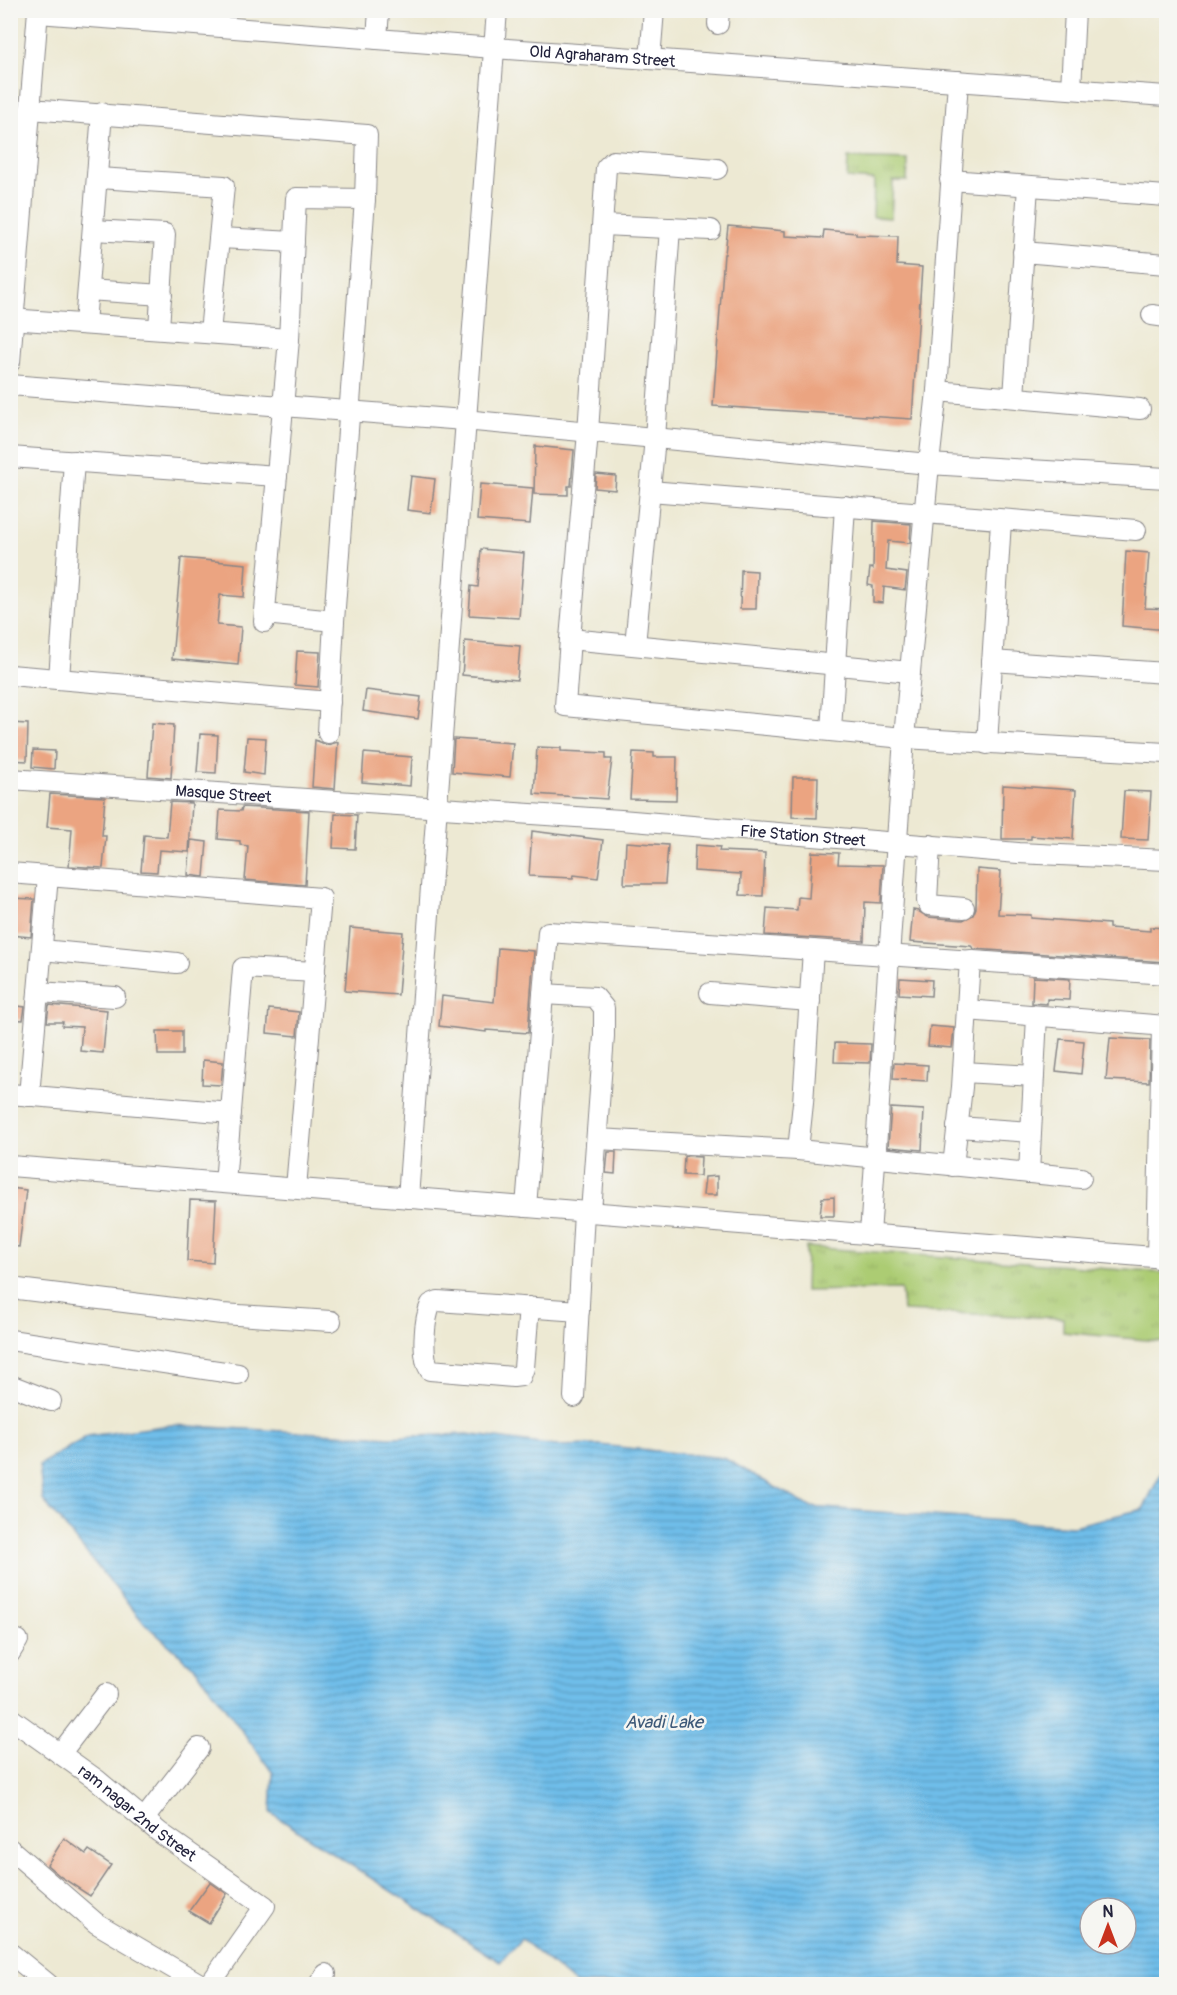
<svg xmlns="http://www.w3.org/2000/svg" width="1177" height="1995" viewBox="0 0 1177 1995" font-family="Pangolin,sans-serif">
	<defs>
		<pattern id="grass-tufts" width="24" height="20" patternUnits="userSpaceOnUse" patternTransform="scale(1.5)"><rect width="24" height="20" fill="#accc73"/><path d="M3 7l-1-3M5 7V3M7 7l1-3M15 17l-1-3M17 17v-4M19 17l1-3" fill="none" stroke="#94af64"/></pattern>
		<pattern id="water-rules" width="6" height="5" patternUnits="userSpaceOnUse" patternTransform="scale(1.5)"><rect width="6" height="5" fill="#6fbeea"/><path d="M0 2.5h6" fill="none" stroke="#5b9abf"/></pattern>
	</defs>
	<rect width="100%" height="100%" fill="#f6f6f2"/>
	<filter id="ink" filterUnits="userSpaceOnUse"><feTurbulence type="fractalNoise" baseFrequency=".0167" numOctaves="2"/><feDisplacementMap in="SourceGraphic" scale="12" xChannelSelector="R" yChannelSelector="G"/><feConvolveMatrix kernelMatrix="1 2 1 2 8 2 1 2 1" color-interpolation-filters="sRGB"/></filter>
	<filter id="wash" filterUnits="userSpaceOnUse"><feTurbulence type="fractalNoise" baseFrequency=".008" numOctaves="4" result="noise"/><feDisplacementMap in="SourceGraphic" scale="24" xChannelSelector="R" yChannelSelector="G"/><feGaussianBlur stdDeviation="1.35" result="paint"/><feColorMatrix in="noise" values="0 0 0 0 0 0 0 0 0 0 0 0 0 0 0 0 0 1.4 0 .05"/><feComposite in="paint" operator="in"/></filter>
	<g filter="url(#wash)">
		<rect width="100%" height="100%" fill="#ede9d3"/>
		<g fill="url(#grass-tufts)" stroke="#677757" stroke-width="1.5">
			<polygon points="848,158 908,160 907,181 893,181 891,218 873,217 874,180 847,178"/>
			<polygon points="806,1247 1166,1273 1166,1342 1063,1332 1063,1318 903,1311 901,1289 805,1291"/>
		</g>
		<path fill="url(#water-rules)" stroke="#487092" stroke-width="1.5" fill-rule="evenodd" d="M 171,1425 L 391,1437 L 467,1434 L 555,1446 L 599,1445 L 724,1458 L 810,1507 L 1073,1526 L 1143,1509 L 1166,1463 L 1166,1454 L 1166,1984 L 575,1984 L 521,1939 L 500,1962 L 271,1813 L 273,1773 L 197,1670 L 144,1623 L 43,1500 L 39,1465 L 88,1436 ZM 1090,1908 L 1126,1908 L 1126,1944 L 1090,1944 Z"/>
		<g id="blocks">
			<g fill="#eba481">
				<polygon points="728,226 785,231 785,236 823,238 824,230 856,233 856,235 898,236 897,265 922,267 912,419 713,406 724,254 725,254"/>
				<polygon points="535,446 574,450 571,486 568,486 568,495 534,494"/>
				<polygon points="596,474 616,476 615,490 595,488"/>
				<polygon points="411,476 435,479 431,513 407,510"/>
				<polygon points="480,484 533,488 530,524 477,520"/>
				<polygon points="874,521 911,524 910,543 888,541 886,570 907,573 905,590 884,587 883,603 873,602 873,586 868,585 870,568 873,569"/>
				<polygon points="481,549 524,553 519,618 469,615 471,586 478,587"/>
				<polygon points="1126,551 1149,553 1145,608 1167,609 1167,630 1122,626"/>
				<polygon points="181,558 246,564 244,597 220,595 217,625 241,627 238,665 172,659"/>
				<polygon points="741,570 757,571 756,609 740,609"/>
				<polygon points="465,641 520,646 517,680 462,675"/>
				<polygon points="297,651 320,652 318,687 295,685"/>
				<polygon points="366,690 421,697 418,719 363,711"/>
				<polygon points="10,723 28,724 27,761 10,760"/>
				<polygon points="152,723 174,725 171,778 148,776"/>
				<polygon points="200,734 218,735 216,773 197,772"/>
				<polygon points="247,737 266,738 264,775 244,772"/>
				<polygon points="454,739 513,743 510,777 452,772"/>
				<polygon points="315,740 327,745 338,742 335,789 312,787"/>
				<polygon points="537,747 561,748 561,751 606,753 606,759 612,759 607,799 534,794"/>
				<polygon points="33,750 55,751 54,769 32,767"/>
				<polygon points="633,752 654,753 654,757 677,757 676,800 630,799"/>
				<polygon points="364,753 412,757 410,786 362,782"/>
				<polygon points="793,777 818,777 817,818 792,817"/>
				<polygon points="1003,785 1076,790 1073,839 1031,836 1031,839 1002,839"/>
				<polygon points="1124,791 1151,792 1148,840 1121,839"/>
				<polygon points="50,794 105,797 102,836 106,836 103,868 69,866 72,829 47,827"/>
				<polygon points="170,802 192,803 189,852 159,850 157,872 141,871 144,835 167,837"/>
				<polygon points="242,807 309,811 305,885 245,880 248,846 240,845 240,841 218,839 220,810 241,811"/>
				<polygon points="335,814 357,815 355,849 333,848"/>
				<polygon points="532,831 603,840 598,878 574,875 573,878 529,876"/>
				<polygon points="191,840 207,842 204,877 188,875"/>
				<polygon points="626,842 668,845 665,884 624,884"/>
				<polygon points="695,845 720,847 719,851 765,853 763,896 740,895 741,874 694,871"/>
				<polygon points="812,852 839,853 838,864 883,865 881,903 865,902 864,941 765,935 767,908 797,910 798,897 809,898"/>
				<polygon points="977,869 1001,871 998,914 1031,915 1031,918 1109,924 1109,928 1150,931 1150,927 1166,928 1165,962 974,949 971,946 910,942 913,910 918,911 928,917 963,920 973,915 976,908"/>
				<polygon points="10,898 34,899 31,937 10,935"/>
				<polygon points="350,928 403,932 398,995 345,991"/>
				<polygon points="498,948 534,951 528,1033 486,1030 486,1032 439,1026 442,996 494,1002"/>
				<polygon points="1033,977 1070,979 1069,1000 1047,999 1047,1004 1032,1003"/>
				<polygon points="900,978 932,980 931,996 899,994"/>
				<polygon points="10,1005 25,1007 23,1020 10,1019"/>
				<polygon points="49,1005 107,1010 103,1053 80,1051 82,1027 62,1026 63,1022 47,1022"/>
				<polygon points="269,1009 299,1012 297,1036 267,1033"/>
				<polygon points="930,1026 954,1028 952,1048 928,1046"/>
				<polygon points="157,1031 182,1031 182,1055 158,1055"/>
				<polygon points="1110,1038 1150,1040 1149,1082 1106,1080"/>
				<polygon points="1060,1039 1084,1041 1081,1074 1056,1071"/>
				<polygon points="835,1043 871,1044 870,1063 834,1062"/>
				<polygon points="203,1060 223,1062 221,1085 202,1084"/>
				<polygon points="894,1063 928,1065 927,1081 893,1079"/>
				<polygon points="891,1108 924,1110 922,1150 888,1147"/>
				<polygon points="608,1152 616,1152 615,1174 606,1173"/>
				<polygon points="684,1156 701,1157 700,1176 683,1175"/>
				<polygon points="717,1176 717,1195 703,1195 705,1177"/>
				<polygon points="10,1188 26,1190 19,1247 10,1246"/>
				<polygon points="834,1197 834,1216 820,1216 822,1198"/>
				<polygon points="190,1200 216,1201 213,1263 187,1261"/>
				<polygon points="64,1838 86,1854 89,1850 111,1865 90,1896 61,1877 47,1865"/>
				<polygon points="210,1882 227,1894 209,1923 189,1911"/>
			</g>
		</g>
	</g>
	<g filter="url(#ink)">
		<use href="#blocks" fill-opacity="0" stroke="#888687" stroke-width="1.5"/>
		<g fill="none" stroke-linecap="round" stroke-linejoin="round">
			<g stroke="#888687" stroke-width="22">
				<g id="minor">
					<path id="s1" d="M 38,13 L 494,48 L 1166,96"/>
					<polyline points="718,24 719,10"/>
					<polyline points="377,39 379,10"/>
					<polyline points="650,59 654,10"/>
					<polyline points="958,81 937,391 1140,409"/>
					<polyline points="1071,89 1075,10"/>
					<polyline points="30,109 367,135 365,199 334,621 328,733"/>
					<polyline points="98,178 224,186 210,333"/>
					<polyline points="950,180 1166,196"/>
					<polyline points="603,225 711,230"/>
					<polyline points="93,230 165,234 159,329"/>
					<polyline points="220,238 294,242"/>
					<polyline points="1023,252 1166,264"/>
					<polyline points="88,290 162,295"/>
					<polyline points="1152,315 1166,317"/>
					<polyline points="10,319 289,339"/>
					<polyline points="85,324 102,113"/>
					<polyline points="10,362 38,10"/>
					<polyline points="10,385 464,420 929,464 937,391"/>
					<polyline points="1014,397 1028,186"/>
					<polyline points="10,457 277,476"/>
					<polyline points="650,491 1136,530"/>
					<polyline points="265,614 334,621"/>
					<polyline points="264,622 289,339 296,198 365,199"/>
					<polyline points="570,639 588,432 606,168 613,161 717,169"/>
					<polyline points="635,645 655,438 670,228"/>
					<polyline points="992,661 1166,673"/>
					<polyline points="910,672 570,639 565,706 904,738 1166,753"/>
					<polyline points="10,675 330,702"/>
					<polyline points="59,679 74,461"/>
					<polyline points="831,730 845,506"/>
					<polyline points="987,744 1001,521"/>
					<path id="s2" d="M 10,779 L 621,820 L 1018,853 L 1166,860"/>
					<polyline points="930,845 927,901 929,905 964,908"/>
					<polyline points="10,873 321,898 296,1188"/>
					<polyline points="42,950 177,963"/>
					<polyline points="38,992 115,997"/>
					<polyline points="710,993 810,1001"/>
					<polyline points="543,994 595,997 604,1008 604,1036 591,1212"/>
					<polyline points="967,1010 1166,1026"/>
					<polyline points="963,1072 1034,1076"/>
					<polyline points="10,1094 231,1113"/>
					<polyline points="29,1096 48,876"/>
					<polyline points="957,1127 1031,1132"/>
					<polyline points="597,1139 798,1150 1081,1178"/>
					<polyline points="798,1150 803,1103 813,950"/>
					<polyline points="10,1166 1166,1258"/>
					<polyline points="953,1166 962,1087 970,960"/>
					<polyline points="1029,1173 1037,1016"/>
					<polyline points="225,1183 243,968 315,972"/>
					<path d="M 408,1198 C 439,802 464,406 497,10"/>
					<polyline points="526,1207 548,932 1166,974"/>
					<polyline points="870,1235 904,738 929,464 1166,478"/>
					<polyline points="1157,1258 1162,1026"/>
					<polyline points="10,1288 222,1314 331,1321"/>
					<path d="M 529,1307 L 524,1368 L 521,1376 L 513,1377 L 430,1370 C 421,1357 424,1319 431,1304 L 438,1301 L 579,1311"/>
					<polyline points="10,1340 238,1374"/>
					<polyline points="10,1385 51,1401"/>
					<polyline points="574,1397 584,1212"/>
					<polyline points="10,1653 18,1640"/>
					<path id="s3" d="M 10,1718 L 97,1780 L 159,1832 L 265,1906 L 210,1984"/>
					<polyline points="60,1754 106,1694"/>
					<polyline points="144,1819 199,1748"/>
					<polyline points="10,1849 96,1923 200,1984"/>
					<polyline points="10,1953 48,1984"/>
					<polyline points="319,1984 326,1974"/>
				</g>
			</g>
			<use href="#minor" stroke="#fff" stroke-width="20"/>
		</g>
	</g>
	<g text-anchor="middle" stroke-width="5" stroke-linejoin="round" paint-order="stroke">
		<g font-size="16" fill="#22223b" stroke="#f6f6f2">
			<text dy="6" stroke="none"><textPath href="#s1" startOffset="566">Old Agraharam Street</textPath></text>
			<text dy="6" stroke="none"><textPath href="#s2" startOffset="214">Masque Street</textPath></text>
			<text dy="6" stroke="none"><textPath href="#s2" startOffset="795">Fire Station Street</textPath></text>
			<text dy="6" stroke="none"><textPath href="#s3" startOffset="159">ram nagar 2nd Street</textPath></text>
		</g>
		<g font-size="18" font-style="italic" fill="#3d5978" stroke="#f6f6f2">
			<text x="664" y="1728">Avadi Lake</text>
		</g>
	</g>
	<rect width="1177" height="1995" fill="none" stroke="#f6f6f2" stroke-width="36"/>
	<g transform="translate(1108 1926)"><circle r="28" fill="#f6f6f2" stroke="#a1a1a9" stroke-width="1.5"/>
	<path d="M0-4.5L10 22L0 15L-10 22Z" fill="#c8321e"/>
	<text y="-9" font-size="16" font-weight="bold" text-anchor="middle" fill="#22223b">N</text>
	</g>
</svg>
